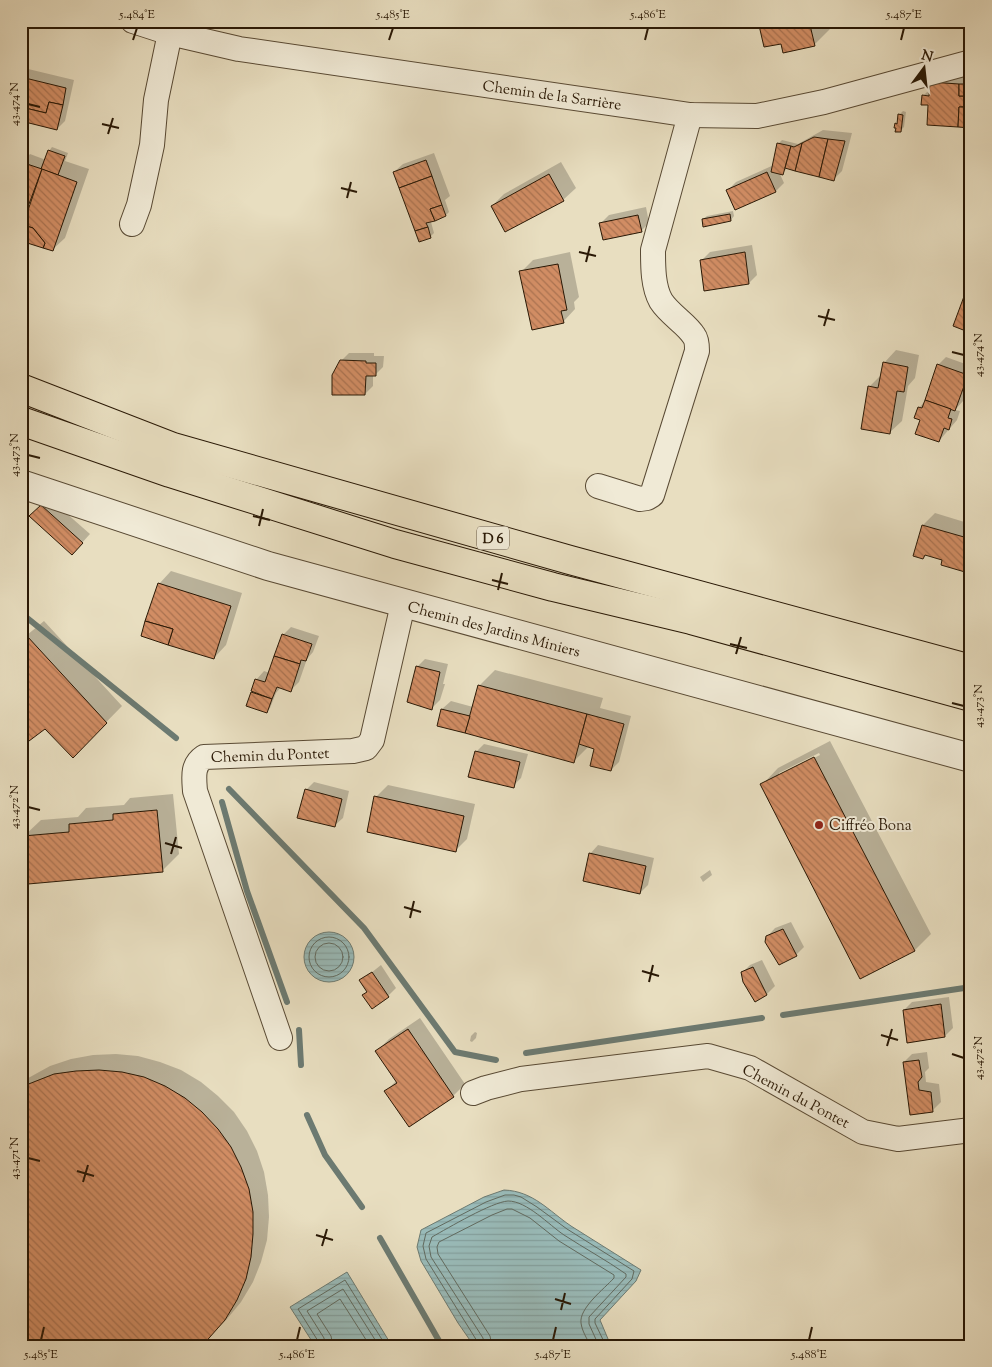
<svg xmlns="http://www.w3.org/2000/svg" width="992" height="1367" viewBox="0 0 992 1367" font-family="'Sorts Mill Goudy',serif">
	<defs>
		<pattern id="water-rules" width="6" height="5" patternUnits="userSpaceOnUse" patternTransform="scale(1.25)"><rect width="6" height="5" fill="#99bbb9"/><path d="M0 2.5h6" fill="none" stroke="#84a09e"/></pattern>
		<pattern id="building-back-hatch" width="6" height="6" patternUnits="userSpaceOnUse" patternTransform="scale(1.25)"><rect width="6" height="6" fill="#d18d64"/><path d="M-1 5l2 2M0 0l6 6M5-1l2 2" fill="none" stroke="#aa7250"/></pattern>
	</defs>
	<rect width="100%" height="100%" fill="#e8dec0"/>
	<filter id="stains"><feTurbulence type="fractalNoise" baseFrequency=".004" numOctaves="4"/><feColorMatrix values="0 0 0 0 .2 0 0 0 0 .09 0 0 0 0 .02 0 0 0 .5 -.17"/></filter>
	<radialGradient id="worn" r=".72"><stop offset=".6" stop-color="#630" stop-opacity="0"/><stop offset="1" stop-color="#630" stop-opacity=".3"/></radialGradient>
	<g fill="url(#water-rules)" stroke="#6c7a71">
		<circle cx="329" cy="957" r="25"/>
		<path d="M 504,1190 C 533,1191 549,1211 571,1226 C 594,1241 618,1255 641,1270 L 636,1281 L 600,1320 L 611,1346 L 474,1346 L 458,1323 L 421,1261 L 417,1247 L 421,1230 L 484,1197 Z"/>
		<polygon points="347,1272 392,1346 315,1346 290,1307"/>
	</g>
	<g fill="#0003" fill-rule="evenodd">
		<polygon points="759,21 829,21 831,28 814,45 782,43"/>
		<polygon points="24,68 74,80 65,121 57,129 21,119 21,71"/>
		<polygon points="939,75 971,76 971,126 929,104 923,96 931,88"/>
		<polygon points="903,111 906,112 904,127 900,131 896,124 898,122 899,115"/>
		<polygon points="823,130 852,133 842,171 834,179 787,168 783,173 779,172 784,183 776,191 735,208 728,190 736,182 774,165 778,144 782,140 798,144"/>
		<polygon points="52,147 68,153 65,161 89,169 65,238 52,250 21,239 21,208 29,211 33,199 29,203 21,164 30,154 46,160 49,151"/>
		<polygon points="434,153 450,196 445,200 449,212 446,215 433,220 431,222 434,233 430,237 394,172 403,164"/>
		<polygon points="561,162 576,188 563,200 506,230 492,206 504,194"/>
		<polygon points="646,207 649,223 641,231 601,223 609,215"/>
		<polygon points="733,211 734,216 731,220 703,219 707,216"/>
		<polygon points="752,245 757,275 749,283 705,290 702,260 710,252"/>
		<polygon points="570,252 579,297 574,302 575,309 563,322 521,272 533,260"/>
		<polygon points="971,281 971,331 954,325"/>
		<polygon points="896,350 919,355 915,378 908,386 902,421 889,433 869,387 882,374 884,363"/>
		<polygon points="349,353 374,353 374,356 384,356 383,367 375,375 373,375 373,386 365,394 341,361"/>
		<polygon points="946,357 971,366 971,379 963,401 955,410 960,411 957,420 939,441 921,419 919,408 925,401 938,365"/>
		<polygon points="49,498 90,534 80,545 31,516"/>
		<polygon points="935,513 971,524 971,567 968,566 964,570 944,559 927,554 923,558 923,525"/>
		<polygon points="171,571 242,593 226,645 214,658 159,584"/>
		<polygon points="44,621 122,706 73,756 46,727 21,746 21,640"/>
		<polygon points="291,627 319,636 313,652 307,659 299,682 291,690 281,687 276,693 270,708 266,712 248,705 256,680 264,671 270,673 283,635"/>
		<polygon points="425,659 448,664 443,684 445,684 440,700 432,708 417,667"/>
		<polygon points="495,670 603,698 600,708 631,716 619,762 611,770 596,748 589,746 574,761 442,709 451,701 473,707 479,686"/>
		<path d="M 830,741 L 931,934 L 915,950 L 861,977 L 762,785 L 778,768 ZM 819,753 L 820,755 L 779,776 L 779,773 Z"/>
		<polygon points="484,744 528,754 521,778 513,786 476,752"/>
		<polygon points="314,782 349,791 343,818 334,826 306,790"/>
		<polygon points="388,785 475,804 467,839 455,851 376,797"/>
		<polygon points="173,794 179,854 162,871 24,836 41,820 78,817 86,808 124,805 130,798"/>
		<polygon points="598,845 654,858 648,885 640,893 590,854"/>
		<polygon points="710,870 712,875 703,882 700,877"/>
		<polygon points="791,922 804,947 796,955 767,937 775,928"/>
		<polygon points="762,960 775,986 767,994 742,973 750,965"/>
		<polygon points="381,965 396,988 388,996 372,1007 364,995 368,991 361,981"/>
		<polygon points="949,997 953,1028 945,1036 904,1010 912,1002"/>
		<polygon points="420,1018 465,1084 453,1096 386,1091 397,1080 377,1051 389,1039"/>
		<polygon points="475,1032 477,1033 476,1038 472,1042 470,1041 471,1036"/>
		<polygon points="927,1052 929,1068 925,1072 926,1082 939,1084 941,1102 933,1110 911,1113 904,1062 912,1054"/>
		<polygon points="116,1054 138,1056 160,1062 181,1070 201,1082 218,1096 234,1112 247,1131 257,1151 264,1172 268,1195 269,1217 267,1240 261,1262 253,1282 241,1302 227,1319 200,1346 21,1346 21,1082 50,1066 71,1059 93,1055"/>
	</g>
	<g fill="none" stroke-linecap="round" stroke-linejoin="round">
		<g stroke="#616a5f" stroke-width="1">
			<circle cx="329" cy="957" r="20"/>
			<circle cx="329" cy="957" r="14"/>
			<polyline points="319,1346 318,1341 298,1309 345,1280 386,1346"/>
			<polyline points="325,1346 324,1338 307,1311 343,1289 379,1346"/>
			<polyline points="333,1346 331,1336 317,1314 340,1299 370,1346"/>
			<polyline points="478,1346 477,1341 426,1259 423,1246 426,1233 486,1202 505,1195 514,1195 521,1197 537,1207 567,1229 634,1271 632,1279 595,1319 595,1323 606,1346"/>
			<path d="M 484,1346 L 483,1338 L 431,1257 L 429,1246 L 432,1237 C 448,1228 492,1202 508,1201 C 527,1201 549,1225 564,1235 C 584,1248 606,1260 626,1274 L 626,1277 L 589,1317 L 589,1324 L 599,1346"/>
			<path d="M 492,1346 L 490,1336 L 438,1254 L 437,1247 L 439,1242 L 492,1215 L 507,1209 L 512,1209 L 530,1218 L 559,1241 L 614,1275 L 614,1278 C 604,1289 579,1308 581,1323 C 582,1331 587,1339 591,1346"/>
		</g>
		<g stroke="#6c7a71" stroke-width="6">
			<polyline points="21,613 176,738"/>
			<polyline points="229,789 364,928 455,1052 496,1060"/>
			<polyline points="222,802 247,891 287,1002"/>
			<polyline points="783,1015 971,987"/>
			<polyline points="299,1030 301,1065"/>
			<polyline points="526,1053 762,1018"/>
			<polyline points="307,1115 325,1155 362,1207"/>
			<polyline points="380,1238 442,1346"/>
		</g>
	</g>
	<g fill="url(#building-back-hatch)" stroke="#291805">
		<polygon points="758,21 809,21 815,46 783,53 781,44 764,47"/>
		<polygon points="939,21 971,21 971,23 940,28"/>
		<polygon points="21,77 66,88 63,105 49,102 46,113 21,107"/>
		<polygon points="930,82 959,84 959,96 970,96 969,107 959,107 958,127 927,125 928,105 921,105 922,95 929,96"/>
		<polygon points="959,84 971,84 971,128 958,127 959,107 969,107 970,96 959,96"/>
		<polygon points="49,102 63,105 57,130 21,121 21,107 46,113"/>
		<polygon points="898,114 903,115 901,132 895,132 896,128 894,128 895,123 897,124"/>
		<polygon points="814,137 828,139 819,177 795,171 802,143"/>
		<polygon points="828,139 845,141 834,181 819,177"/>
		<polygon points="777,143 791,146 783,175 771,172"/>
		<polygon points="802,143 795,171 785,168 791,146 794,147"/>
		<polygon points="48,150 65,156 58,175 41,169"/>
		<polygon points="426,160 432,176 399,188 393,172"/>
		<polygon points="21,162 42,169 29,204 21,201"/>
		<polygon points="42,169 77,182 53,251 43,248 45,243 33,228 23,225"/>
		<polygon points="767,172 776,192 735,210 726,190"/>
		<polygon points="549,174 564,201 505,232 491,206"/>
		<polygon points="432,176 442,205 430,209 435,221 426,223 428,227 415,231 399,188"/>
		<polygon points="442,205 446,216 435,221 430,209"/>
		<polygon points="730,214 731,221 703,227 702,219"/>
		<polygon points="638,215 642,232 603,240 599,223"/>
		<polygon points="23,225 33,228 45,243 43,248 21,241"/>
		<polygon points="428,227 431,238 419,242 415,231"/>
		<polygon points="745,252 749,284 704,291 700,260"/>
		<polygon points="558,264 567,310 561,311 564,323 532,330 519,271"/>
		<polygon points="966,291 971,293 971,333 953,326"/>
		<polygon points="340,360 366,361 366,363 376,363 376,376 366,376 365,395 332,395 332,375"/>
		<polygon points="883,362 908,367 904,392 897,391 890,434 861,429 868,386 878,388"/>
		<polygon points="937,364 968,375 955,411 925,400"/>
		<polygon points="925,400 951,409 948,418 952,419 949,430 944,428 939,442 915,434 920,420 914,418 918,407 922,408"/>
		<polygon points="41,505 83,543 72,555 29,516"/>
		<polygon points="922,525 971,539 971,568 966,567 965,572 941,565 942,560 925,555 923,559 913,556"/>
		<polygon points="158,583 231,606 214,659 168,645 173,629 145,621"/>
		<polygon points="145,621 173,629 168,645 141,636"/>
		<polygon points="282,634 312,644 306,661 301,660 300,664 274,656"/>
		<polygon points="27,636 107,723 73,758 45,729 21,747 21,641"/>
		<polygon points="274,656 300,664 291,692 277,687 272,699 251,691 255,679 265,682"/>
		<polygon points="416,666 440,672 432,710 407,702"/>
		<polygon points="478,685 587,714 574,763 465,733"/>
		<polygon points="251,692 272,699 267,713 246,706"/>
		<polygon points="441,709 470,716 465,733 437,726"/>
		<polygon points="587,714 624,724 611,771 590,766 594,749 579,744"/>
		<polygon points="475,751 520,762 514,788 468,777"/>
		<polygon points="814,757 915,951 860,979 760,784"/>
		<polygon points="305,789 342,799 335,827 297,818"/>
		<polygon points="374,796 464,816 456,852 367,832"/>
		<polygon points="157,810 163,872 28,884 23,836 69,832 69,824 113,820 113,814"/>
		<polygon points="589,853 646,866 640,894 583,881"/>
		<polygon points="783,929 797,956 779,965 765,942 766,936"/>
		<polygon points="753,967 767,995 755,1002 743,982 741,972"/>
		<polygon points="372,972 389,997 372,1009 362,995 367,992 359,980"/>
		<polygon points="941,1004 945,1037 907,1043 903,1010"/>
		<polygon points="408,1029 454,1097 409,1127 384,1091 397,1083 375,1051"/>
		<polygon points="919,1060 922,1077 918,1082 919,1090 931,1092 933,1112 910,1115 903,1062"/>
		<polygon points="99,1070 122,1072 144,1077 165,1086 185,1098 202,1112 218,1129 231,1147 241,1167 249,1189 253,1212 253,1234 251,1257 246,1279 237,1300 225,1320 202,1346 21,1346 21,1087 54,1074 76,1071"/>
	</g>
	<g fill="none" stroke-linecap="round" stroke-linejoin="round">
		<g stroke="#594a34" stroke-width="26">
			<g id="minor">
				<polyline points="133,21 170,33 239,49 650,109 690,115 757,116 824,102 971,62"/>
				<polyline points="132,224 139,205 152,145 156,100 170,33"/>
				<path d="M 598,486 L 640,499 L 647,498 L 652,495 L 697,351 C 697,347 697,340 694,336 C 687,324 670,315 661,301 C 653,287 653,267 653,250 L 690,115"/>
				<path d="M 280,1038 L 195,791 C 194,777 192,765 204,757 L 353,751 L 366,748 L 372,740 L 403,604"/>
				<polyline points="473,1093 486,1088 521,1079 708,1056 750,1068 863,1132 898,1139 971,1130"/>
			</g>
		</g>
		<g stroke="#594a34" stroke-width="30">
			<polyline id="tertiary" points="21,484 268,566 971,758"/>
		</g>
		<g stroke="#291805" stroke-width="30">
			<g id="trunk">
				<polyline points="21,388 173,447 570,560 971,669"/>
				<polyline points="21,421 170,473 395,544 553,587 691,620 971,697"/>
			</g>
		</g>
		<use href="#minor" stroke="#f0ead6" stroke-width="24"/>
		<use href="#tertiary" stroke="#f0ead6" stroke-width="28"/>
		<use href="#trunk" stroke="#e8dec0" stroke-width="28"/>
	</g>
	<path fill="none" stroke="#291805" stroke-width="2" d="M 133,40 L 137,28M 389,40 L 393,28M 645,40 L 648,28M 901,40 L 904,28M 28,104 L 40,107M 102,124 L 119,128M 108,134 L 113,118M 341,188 L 357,192M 347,198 L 351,182M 579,252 L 596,256M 586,262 L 590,246M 818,316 L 835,320M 824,326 L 829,309M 952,352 L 964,355M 28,455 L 40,458M 253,516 L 270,520M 259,526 L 263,509M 492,580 L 508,584M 498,590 L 502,573M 730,644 L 747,648M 736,654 L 741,637M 952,703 L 964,706M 28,807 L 40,810M 165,843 L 182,848M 171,854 L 176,837M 404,907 L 421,912M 410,918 L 414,901M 642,971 L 659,976M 649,982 L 653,965M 881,1035 L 898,1040M 887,1046 L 892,1029M 952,1054 L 964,1058M 28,1158 L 40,1161M 77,1171 L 94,1176M 83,1182 L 88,1165M 316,1235 L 333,1240M 322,1246 L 327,1229M 555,1299 L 571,1304M 561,1310 L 565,1293M 41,1340 L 44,1327M 297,1340 L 300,1327M 553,1340 L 556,1327M 809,1340 L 812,1327"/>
	<circle fill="#8f2418" stroke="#f0ead6" stroke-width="2" cx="819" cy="825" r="5"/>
	<g text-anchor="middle" stroke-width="4" stroke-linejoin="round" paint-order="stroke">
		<rect fill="#f0ead6" stroke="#655744" stroke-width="1" x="477" y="526.5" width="32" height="23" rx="4"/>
		<g font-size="14" font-weight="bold" fill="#291805">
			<text x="493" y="543">D 6</text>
		</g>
		<g font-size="15" fill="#291805" stroke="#f0ead6">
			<text transform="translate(552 95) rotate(8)" y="5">Chemin de la Sarrière</text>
			<text transform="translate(494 629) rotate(15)" y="5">Chemin des Jardins Miniers</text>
			<text transform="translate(270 755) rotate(-2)" y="5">Chemin du Pontet</text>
			<text transform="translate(796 1096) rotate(28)" y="5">Chemin du Pontet</text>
		</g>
		<g font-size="15" fill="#291805" stroke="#f0ead6" text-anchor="start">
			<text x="829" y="830">Ciffréo Bona</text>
		</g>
	</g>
	<rect width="992" height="1367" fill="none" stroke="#e8dec0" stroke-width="55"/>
	<g transform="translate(924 68) rotate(15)" stroke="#f0ead6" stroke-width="4" paint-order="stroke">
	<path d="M0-4L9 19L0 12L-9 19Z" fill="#291805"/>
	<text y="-8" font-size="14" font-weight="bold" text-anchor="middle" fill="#291805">N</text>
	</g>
	<rect x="28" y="28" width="936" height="1312" fill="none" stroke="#291805" stroke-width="2"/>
	<g font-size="12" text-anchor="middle" fill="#291805">
		<text x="137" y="18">5.484°E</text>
		<text x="393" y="18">5.485°E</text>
		<text x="648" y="18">5.486°E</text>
		<text x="904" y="18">5.487°E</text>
		<text transform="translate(14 104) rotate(-90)" y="4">43.474°N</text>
		<text transform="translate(978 355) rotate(-90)" y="4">43.474°N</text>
		<text transform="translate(14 455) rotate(-90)" y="4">43.473°N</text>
		<text transform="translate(978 706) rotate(-90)" y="4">43.473°N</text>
		<text transform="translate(14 807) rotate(-90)" y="4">43.472°N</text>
		<text transform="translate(978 1058) rotate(-90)" y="4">43.472°N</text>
		<text transform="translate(14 1158) rotate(-90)" y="4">43.471°N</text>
		<text x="41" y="1358">5.485°E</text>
		<text x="297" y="1358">5.486°E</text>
		<text x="553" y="1358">5.487°E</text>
		<text x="809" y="1358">5.488°E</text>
	</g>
	<rect width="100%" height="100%" filter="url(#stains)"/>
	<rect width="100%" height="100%" fill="url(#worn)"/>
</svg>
